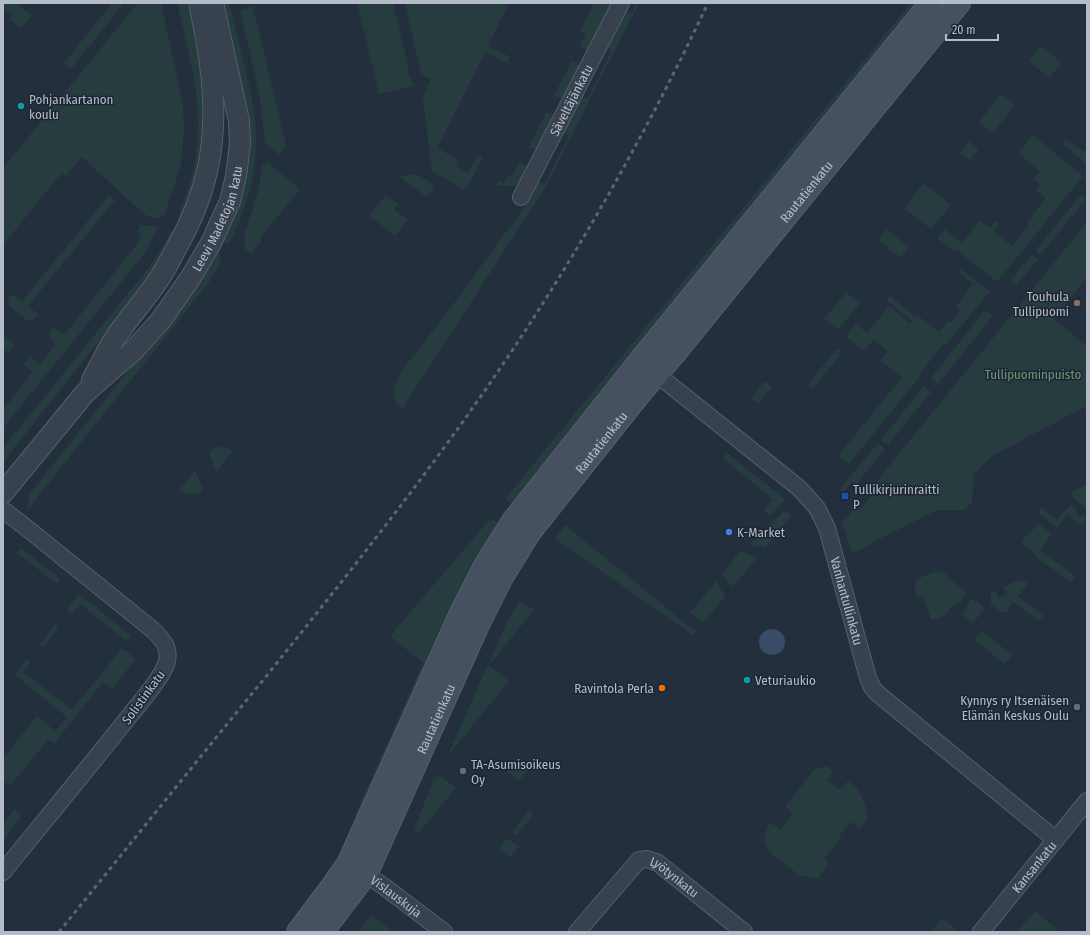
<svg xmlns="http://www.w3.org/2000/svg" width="1090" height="935" viewBox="0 0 1090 935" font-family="'Fira Sans Condensed',sans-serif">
	<rect width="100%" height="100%" fill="#242f3e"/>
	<g fill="#263c3f">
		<polygon points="3,3 16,3 32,16 21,28 9,19 12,15 3,8"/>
		<polygon points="112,3 124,3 71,69 64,63"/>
		<path d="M 138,3 L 161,3 L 183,105 L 184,130 L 181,164 L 165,214 C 160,221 150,218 144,214 L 82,157 L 66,176 L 62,173 L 55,181 L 3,245 L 3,168 Z"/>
		<path d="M 177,3 L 186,3 L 199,37 L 204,72 L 203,156 L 185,218 L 180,216 L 179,214 C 186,195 193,176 196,156 C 204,104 189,53 177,3 Z"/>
		<path d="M 220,3 L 229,3 C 235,25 240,47 245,68 C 251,95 258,122 256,150 C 254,182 244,214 230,243 L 227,244 L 221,242 L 242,186 Z"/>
		<polygon points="357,3 393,3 394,10 393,11 394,15 396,15 409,70 407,71 408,75 410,75 413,86 379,94 373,68 374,67 373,65 372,65 365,35 366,34 366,32 364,31"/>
		<polygon points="405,3 509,3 488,46 510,57 507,63 485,52 437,148 459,160 456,166 468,173 478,155 483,157 468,186 463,189 432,171 423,97 431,79 421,74"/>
		<polygon points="594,3 612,3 588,51 579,46 586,34 580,31"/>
		<polygon points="636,3 639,3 545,188 402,409 396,402 393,395 394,388 400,373 450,309 504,234 515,222 538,181 544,184 569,136 563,133 582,96 588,98 612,50 607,48 625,11 631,14"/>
		<polygon points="911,3 924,3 515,507 505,499"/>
		<polygon points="253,6 286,146 279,155 265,143 260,98 240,10"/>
		<polygon points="1041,46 1062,63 1049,78 1029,61"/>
		<polygon points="572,61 581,66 563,100 554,95"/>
		<polygon points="1001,94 1015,105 993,133 979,122"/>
		<polygon points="546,112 553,116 536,150 529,147"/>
		<polygon points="1033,135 1083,176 997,282 957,250 955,252 937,238 944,229 962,243 980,220 990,228 995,221 999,224 994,231 1012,246 1029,225 1027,222 1046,198 1035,190 1040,184 1034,179 1040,171 1018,153"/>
		<polygon points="1066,139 1084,152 1087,149 1087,164 1062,144"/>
		<polygon points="969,141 979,149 970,160 960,153"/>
		<path d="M 520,162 L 528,167 C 518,186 521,188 497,185 L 499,181 L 504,183 L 508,175 L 512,176 Z"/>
		<polygon points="266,163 269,163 300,189 260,238 262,240 252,253 250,253 245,249 245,233 259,188 262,166"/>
		<polygon points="416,174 433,184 434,188 426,197 400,177"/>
		<polygon points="924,183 951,205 931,229 904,208"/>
		<path d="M 109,195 L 115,200 L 28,306 L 39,315 L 33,320 L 28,321 L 9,306 C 7,300 9,298 12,294 L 22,301 Z"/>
		<polygon points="386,195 398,204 394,210 408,220 395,236 369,216"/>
		<polygon points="1081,195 1086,199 1040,255 1035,251"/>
		<polygon points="1087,222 1087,277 1054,319 1087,346 1087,406 990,457 974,474 972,502 965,510 937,510 875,541 852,554 842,523 856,507 859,510 876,491 872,487"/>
		<path d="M 141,225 L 158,227 L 144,254 L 3,428 L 3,410 L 33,372 L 23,364 L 30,356 L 40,364 L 56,344 C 50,338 46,334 53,327 L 64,335 L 135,247 L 142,234 L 137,231 Z"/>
		<polygon points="887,229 909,247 900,258 878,240"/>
		<polygon points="170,232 176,235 136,295 3,462 3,448 148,269 164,245"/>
		<polygon points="216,251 220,255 221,262 210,281 28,509 28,502 30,493 182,304"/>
		<polygon points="1032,254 1038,259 1016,286 1010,281"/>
		<polygon points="961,269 990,291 945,346 943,345 920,373 921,375 849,464 838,456 902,377 880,360 888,351 874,339 864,351 846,336 856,324 867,333 889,306 910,324 912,321 886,300 890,296 915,317 917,315 939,332 948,321 951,323 960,311 956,307 973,284 959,272"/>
		<polygon points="846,292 860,303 838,330 824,319"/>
		<polygon points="985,310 993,316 938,384 931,378"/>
		<polygon points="3,335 15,345 9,353 3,348"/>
		<polygon points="837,349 842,353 812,389 807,385"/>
		<polygon points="765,381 772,387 758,404 751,398"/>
		<polygon points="924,386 931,392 888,445 881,440"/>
		<polygon points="878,443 885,449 856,485 852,482 844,492 840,489"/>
		<polygon points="215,446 233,450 216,472 209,453"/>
		<polygon points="727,453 786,500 770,515 764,510 773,499 722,458"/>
		<polygon points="195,470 203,489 197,495 178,492"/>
		<polygon points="1087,484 1087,509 1074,499 1071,494 1072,491"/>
		<polygon points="1071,505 1078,511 1076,514 1081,517 1083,514 1087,517 1081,526 1067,515 1057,528 1040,514 1039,511 1041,507 1057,520"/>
		<polygon points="785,510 791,516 765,548 749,545"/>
		<polygon points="491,518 502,526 362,818 355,815 423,663 390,636"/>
		<polygon points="1039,524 1050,533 1051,535 1040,550 1075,576 1071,582 1037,558 1031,550 1022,544 1025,537"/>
		<polygon points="565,525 696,632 693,635 555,539"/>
		<polygon points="21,548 60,579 56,583 17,553"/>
		<polygon points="740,551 757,558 733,587 722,574"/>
		<path d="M 937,571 L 941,571 L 944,573 L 964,591 L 965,595 L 960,602 L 952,606 L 944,616 L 931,620 L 923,596 L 917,598 C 911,577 920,578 937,571 Z"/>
		<polygon points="1019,580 1026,582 1027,585 1018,596 1044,616 1039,621 1013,602 1006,612 1001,612 991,604 991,593 995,591 999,598 1007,594 1003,587"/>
		<polygon points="716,581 725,597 703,623 690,613"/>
		<polygon points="79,594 131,636 127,642 80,604 72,614 66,610"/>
		<path d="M 971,599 C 975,600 983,605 984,609 L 973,623 L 962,614 Z"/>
		<polygon points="519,601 534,610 489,665 509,681 447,757 506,624"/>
		<polygon points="55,625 58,628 44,647 40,644"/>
		<polygon points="982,631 1012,655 1005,664 974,640"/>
		<polygon points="122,648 135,659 113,689 103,682 54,744 48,740 10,786 3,780 3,758 37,716 55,731 67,717 15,675 27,659 31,662 24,672 72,710"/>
		<polygon points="519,757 531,767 519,781 507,772"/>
		<path d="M 827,766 L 833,771 L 827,780 L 840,790 L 848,781 C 861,790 865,802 868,818 L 860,829 L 851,822 L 839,836 L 841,838 L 824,859 L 829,863 L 818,878 L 800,876 L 770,852 L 766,846 L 764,840 L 767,827 L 770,822 L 780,830 L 793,813 L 785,806 L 814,770 Z"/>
		<polygon points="440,776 456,788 419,833 414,829 434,779"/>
		<polygon points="15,809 21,815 21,817 3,841 3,823"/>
		<polygon points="529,810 534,814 516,836 512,832"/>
		<polygon points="507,838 519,847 510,858 499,848"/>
		<polygon points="1034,912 1036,912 1057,929 1055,932 1017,932"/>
		<polygon points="372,915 393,932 358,932"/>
		<polygon points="942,918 959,932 930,932"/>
	</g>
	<circle fill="#394c67" cx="772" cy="642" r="13"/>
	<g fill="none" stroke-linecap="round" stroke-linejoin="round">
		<g stroke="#565f6c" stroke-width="18">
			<g id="minor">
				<path id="s1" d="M 521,197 L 621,3"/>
				<path id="s2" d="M 649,368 L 799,488 L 817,508 L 827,528 L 868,678 L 872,687 L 877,693 L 1056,840"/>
				<path d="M 3,510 L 23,525 L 153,630 C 162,639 170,647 167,661 C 164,675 141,702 131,714 C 89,767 46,819 3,872"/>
				<path id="s3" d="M 358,869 L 382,885 L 444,932"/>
				<path id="s4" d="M 577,932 L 639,860 L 647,859 L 658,863 L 744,932"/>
				<path id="s5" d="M 981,932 L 1087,801"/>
			</g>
		</g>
		<g stroke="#565f6c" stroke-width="22">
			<g id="tertiary">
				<path d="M 92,380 C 100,366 107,349 117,335 C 130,316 146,299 159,279 C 166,269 171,258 177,247 C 190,224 201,198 207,172 C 220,116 211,58 199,3"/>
				<path id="s6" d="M 3,493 L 85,393 L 134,350 L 161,320 L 191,277 L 211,243 L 230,201 L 236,176 L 240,144 L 239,121 L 213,3"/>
			</g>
		</g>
		<g stroke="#565f6c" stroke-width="24">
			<g id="secondary">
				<polyline points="298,932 331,888 348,864 461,613 485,566 513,521 640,361 931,3"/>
				<path id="s7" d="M 322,932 L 366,874 L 477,627 L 502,577 L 529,533 L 637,397 L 675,353 L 959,3"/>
			</g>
		</g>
		<use href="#minor" stroke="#38414e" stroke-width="16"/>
		<use href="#tertiary" stroke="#38414e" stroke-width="20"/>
		<use href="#secondary" stroke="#465061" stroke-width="22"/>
		<path stroke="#5a6575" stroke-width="3" stroke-dasharray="4 4" stroke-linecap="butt" d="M 59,932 C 127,848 195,763 264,679 C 345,578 426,477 499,370 C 578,254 648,130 708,3"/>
	</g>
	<g fill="#0f9aa8" stroke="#1d2633" stroke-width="1.5">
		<circle cx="21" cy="106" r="4"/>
		<circle cx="747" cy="680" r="4"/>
	</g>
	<circle fill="#8d6e63" stroke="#1d2633" stroke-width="1.5" cx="1077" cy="303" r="4"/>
	<rect fill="#1a4fb4" stroke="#1d2633" stroke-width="1.5" x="841" y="492" width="8" height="8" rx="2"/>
	<circle fill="#3f7fe0" stroke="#1d2633" stroke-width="1.5" cx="729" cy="532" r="4"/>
	<circle fill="#e8710a" stroke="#1d2633" stroke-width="1.5" cx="662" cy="688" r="4"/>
	<g fill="#5c6f8a" stroke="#1d2633" stroke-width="1.5">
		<circle cx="1077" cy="707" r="4"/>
		<circle cx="463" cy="771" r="4"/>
	</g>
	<g text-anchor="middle" stroke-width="3" stroke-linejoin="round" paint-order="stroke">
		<g font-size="13" fill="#b4bcc9" stroke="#1d2633" text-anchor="start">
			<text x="29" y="104">Pohjankartanon<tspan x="29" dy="15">koulu</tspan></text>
			<text x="1069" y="301" text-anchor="end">Touhula<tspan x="1069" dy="15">Tullipuomi</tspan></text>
			<text x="853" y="494">Tullikirjurinraitti<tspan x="853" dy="15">P</tspan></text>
			<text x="737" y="537">K-Market</text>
			<text x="755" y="685">Veturiaukio</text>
			<text x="654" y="693" text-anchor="end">Ravintola Perla</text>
			<text x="1069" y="705" text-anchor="end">Kynnys ry Itsenäisen<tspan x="1069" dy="15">Elämän Keskus Oulu</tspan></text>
			<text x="471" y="769">TA-Asumisoikeus<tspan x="471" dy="15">Oy</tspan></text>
		</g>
		<g font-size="13" fill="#b4bcc9" stroke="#1d2633">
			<text dy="5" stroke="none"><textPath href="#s1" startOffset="109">Säveltäjänkatu</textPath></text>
			<text dy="5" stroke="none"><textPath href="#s7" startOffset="891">Rautatienkatu</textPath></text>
			<text dy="5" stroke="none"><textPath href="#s6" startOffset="352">Leevi Madetojan katu</textPath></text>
			<text dy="5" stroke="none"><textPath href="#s7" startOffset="567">Rautatienkatu</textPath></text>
			<text dy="5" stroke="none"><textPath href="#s2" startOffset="317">Vanhantullinkatu</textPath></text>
			<text transform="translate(143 697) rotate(-54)" y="5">Solistinkatu</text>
			<text dy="5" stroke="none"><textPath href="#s7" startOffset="243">Rautatienkatu</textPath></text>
			<text dy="5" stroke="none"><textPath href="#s5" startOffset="84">Kansankatu</textPath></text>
			<text dy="5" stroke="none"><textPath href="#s4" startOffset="136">Lyötynkatu</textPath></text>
			<text dy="5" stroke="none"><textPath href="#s3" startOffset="47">Vislauskuja</textPath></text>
		</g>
		<g font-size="13" fill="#6b9a76" stroke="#1d2633">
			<text x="1033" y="379">Tullipuominpuisto</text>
		</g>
	</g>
	<rect width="1090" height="935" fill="none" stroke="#b4bcc9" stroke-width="8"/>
	<path d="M946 34v6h52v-6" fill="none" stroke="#b4bcc9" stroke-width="2"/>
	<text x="952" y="34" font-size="12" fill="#b4bcc9" stroke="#1d2633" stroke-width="3" paint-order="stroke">20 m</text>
</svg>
